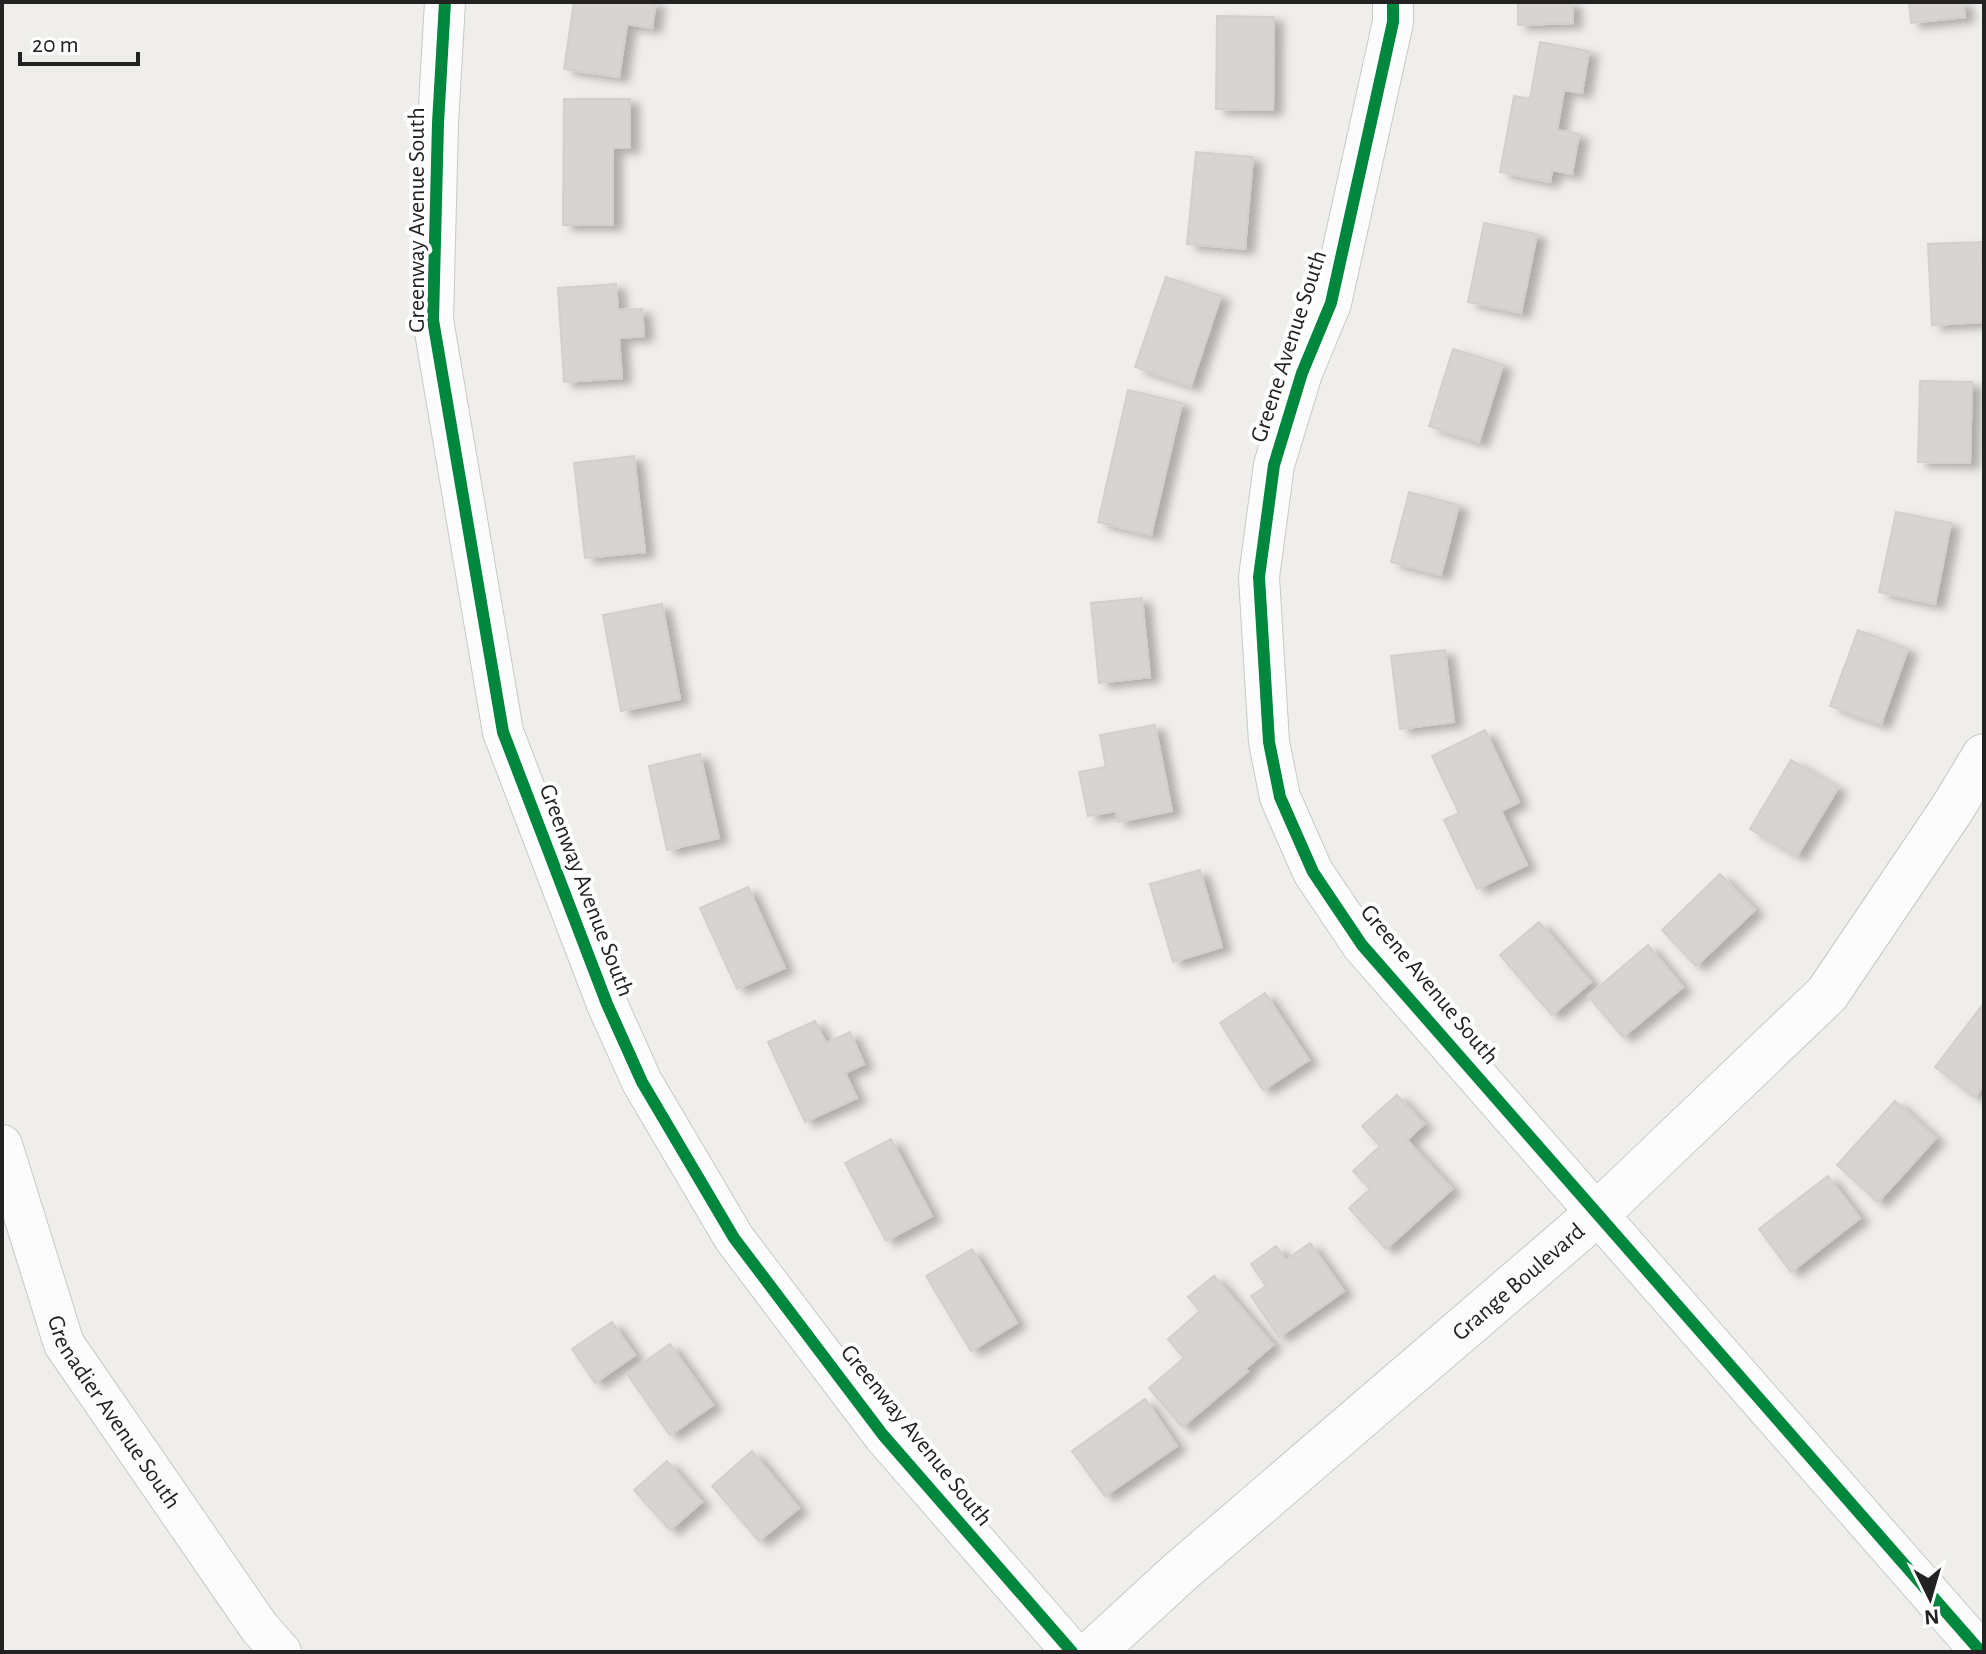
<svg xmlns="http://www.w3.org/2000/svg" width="1986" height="1654" viewBox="0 0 1986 1654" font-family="'Alegreya Sans',sans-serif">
	<defs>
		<filter id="shadow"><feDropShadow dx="9" dy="5" stdDeviation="4" flood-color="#0004"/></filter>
	</defs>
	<rect width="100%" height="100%" fill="#f0eeeb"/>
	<g fill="#d7d4d2" stroke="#d3d0cc" stroke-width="2" filter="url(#shadow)">
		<polygon points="574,2 656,2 652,28 627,24 619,77 564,69"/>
		<polygon points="1518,2 1572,2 1573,23 1518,25"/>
		<polygon points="1909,2 1963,2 1965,17 1911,23"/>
		<polygon points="1217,16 1274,17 1273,110 1216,109"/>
		<polygon points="1540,42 1589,51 1582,93 1564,90 1557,130 1579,134 1572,174 1552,170 1550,182 1500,172 1514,96 1530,99"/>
		<polygon points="564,99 630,99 630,148 613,148 613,225 563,225"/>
		<polygon points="1196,152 1253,157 1245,249 1187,244"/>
		<polygon points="1484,223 1537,234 1521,313 1468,302"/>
		<polygon points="1982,242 1984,322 1932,325 1928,244"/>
		<polygon points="1166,277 1221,296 1191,386 1135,367"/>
		<polygon points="616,284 618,310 642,309 644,336 619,338 622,378 564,382 558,288"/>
		<polygon points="1453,349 1503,365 1479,442 1429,426"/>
		<polygon points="1920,381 1972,382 1970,463 1918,462"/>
		<polygon points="1128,390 1182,403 1151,535 1098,522"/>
		<polygon points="634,456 645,552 585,558 574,463"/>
		<polygon points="1409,492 1459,505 1441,575 1391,562"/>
		<polygon points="1896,512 1951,523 1935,604 1879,592"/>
		<polygon points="1142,598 1150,677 1099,683 1091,603"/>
		<polygon points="662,604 680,699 621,711 603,615"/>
		<polygon points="1858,630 1908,649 1881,724 1830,706"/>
		<polygon points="1445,650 1454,722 1400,729 1391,656"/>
		<polygon points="1155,725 1172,811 1118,822 1116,811 1088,816 1079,772 1106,767 1100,735"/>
		<polygon points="1485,730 1519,802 1501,811 1527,865 1477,889 1444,820 1459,813 1432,756"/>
		<polygon points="700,754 719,838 667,850 649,766"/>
		<polygon points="1791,760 1838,788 1797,856 1750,829"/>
		<polygon points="1200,870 1222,947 1173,962 1150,884"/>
		<polygon points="1720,874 1755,910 1696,966 1662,930"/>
		<polygon points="748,887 785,968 737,989 700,908"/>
		<polygon points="1539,922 1591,982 1552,1015 1500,955"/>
		<polygon points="1648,945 1683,987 1623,1037 1588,996"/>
		<polygon points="1265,993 1309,1060 1263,1090 1220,1023"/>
		<polygon points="1984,1003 1984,1085 1975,1097 1935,1067"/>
		<polygon points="815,1021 826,1043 850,1032 864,1064 845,1073 857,1098 805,1122 768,1042"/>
		<polygon points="1397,1095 1424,1124 1407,1140 1452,1189 1386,1249 1349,1208 1370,1189 1353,1171 1380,1146 1362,1126"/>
		<polygon points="1895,1101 1936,1138 1878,1202 1837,1165"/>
		<polygon points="891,1139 932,1216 886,1241 845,1163"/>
		<polygon points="1828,1176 1860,1218 1791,1272 1759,1229"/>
		<polygon points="1310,1243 1344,1291 1279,1337 1251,1296 1266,1286 1251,1264 1276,1246 1286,1260"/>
		<polygon points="972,1249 1017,1323 971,1351 926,1276"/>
		<polygon points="1214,1276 1273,1345 1245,1369 1248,1371 1182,1427 1149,1388 1184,1358 1168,1339 1200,1311 1188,1297"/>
		<polygon points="612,1322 635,1355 595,1383 572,1349"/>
		<polygon points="670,1344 713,1405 670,1435 627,1374"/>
		<polygon points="1145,1399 1177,1446 1105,1496 1072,1451"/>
		<polygon points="752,1451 799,1508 759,1541 712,1486"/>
		<polygon points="667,1461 702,1502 670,1530 634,1490"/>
	</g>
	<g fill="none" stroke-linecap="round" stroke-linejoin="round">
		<g stroke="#c9c8c7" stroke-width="42">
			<g id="minor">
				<polyline points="445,2 438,123 433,320 503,732 607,1004 642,1082 734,1238 883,1435 1072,1652"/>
				<polyline points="1393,2 1393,22 1331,303 1302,373 1274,465 1259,577 1269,742 1280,797 1313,872 1362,945 1981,1652"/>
				<path id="s1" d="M 2,1145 L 64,1344 L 259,1627 L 281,1652"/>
			</g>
		</g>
		<g stroke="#c9c8c7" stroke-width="46">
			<g id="tertiary">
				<path id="s2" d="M 1093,1652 L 1180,1572 L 1599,1212 L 1827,994 L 1952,809 L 1984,756"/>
			</g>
		</g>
		<use href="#minor" stroke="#fdfcfc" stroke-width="40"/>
		<use href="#tertiary" stroke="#fdfcfc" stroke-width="44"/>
		<g stroke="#fff" stroke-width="17">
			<g id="cycleway">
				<polyline points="445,2 438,123 433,320 503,732 607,1004 642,1082 734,1238 883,1435 1072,1652"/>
				<polyline points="1393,2 1393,22 1331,303 1302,373 1274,465 1259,577 1269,742 1280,797 1313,872 1362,945 1981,1652"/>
			</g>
		</g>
		<use href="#cycleway" stroke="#00873e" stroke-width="12"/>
	</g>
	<g text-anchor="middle" stroke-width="8" stroke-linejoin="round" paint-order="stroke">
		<g font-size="24" fill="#222" stroke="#fff">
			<text transform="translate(416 220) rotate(-90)" y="8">Greenway Avenue South</text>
			<text transform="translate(1288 346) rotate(-72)" y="8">Greene Avenue South</text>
			<text transform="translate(587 890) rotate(69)" y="8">Greenway Avenue South</text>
			<text transform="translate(1430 984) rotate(50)" y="8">Greene Avenue South</text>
			<text dy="8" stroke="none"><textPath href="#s2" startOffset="564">Grange Boulevard</textPath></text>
			<text dy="8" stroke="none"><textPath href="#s1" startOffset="292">Grenadier Avenue South</textPath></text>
			<text transform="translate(917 1435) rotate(51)" y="8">Greenway Avenue South</text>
		</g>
	</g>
	<rect width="1986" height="1654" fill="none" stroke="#222222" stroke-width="8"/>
	<g transform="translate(1930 1598) rotate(175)" stroke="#ffffff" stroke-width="6" paint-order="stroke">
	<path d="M0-6L14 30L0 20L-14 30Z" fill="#222222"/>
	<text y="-12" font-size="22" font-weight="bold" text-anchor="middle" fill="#222222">N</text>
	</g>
	<path d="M20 52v12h118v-12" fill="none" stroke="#222222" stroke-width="4"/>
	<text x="32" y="52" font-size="24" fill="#222222" stroke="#ffffff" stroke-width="6" paint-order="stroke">20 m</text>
</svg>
